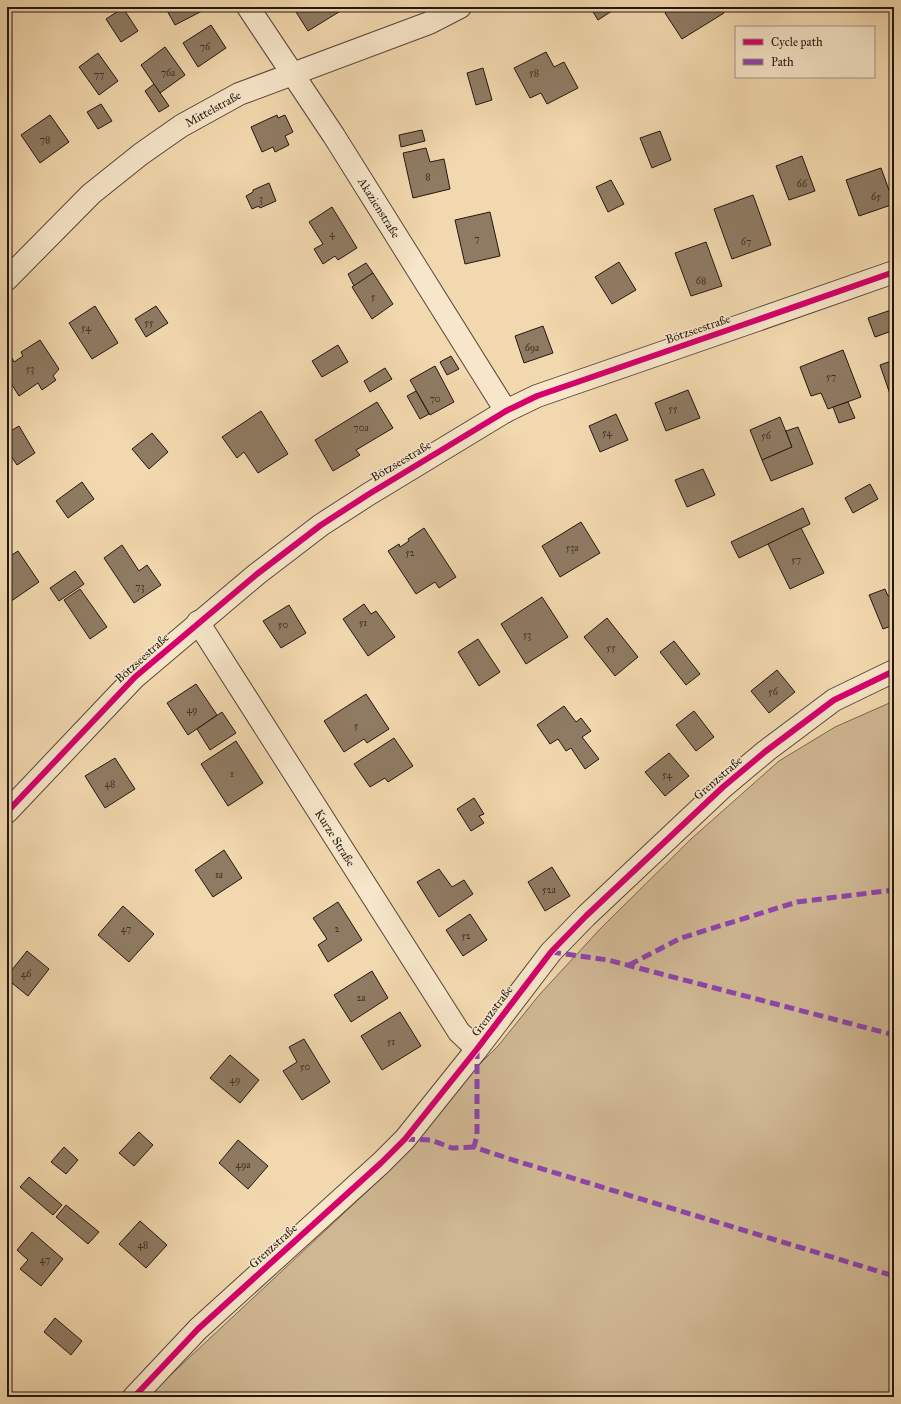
<svg xmlns="http://www.w3.org/2000/svg" width="901" height="1404" viewBox="0 0 901 1404" font-family="'IM FELL Great Primer',serif">
	<rect width="100%" height="100%" fill="#f2d8ae"/>
	<filter id="stains"><feTurbulence type="fractalNoise" baseFrequency=".005" numOctaves="4"/><feColorMatrix values="0 0 0 0 .2 0 0 0 0 .09 0 0 0 0 .02 0 0 0 .5 -.17"/></filter>
	<radialGradient id="worn" r=".72"><stop offset=".6" stop-color="#630" stop-opacity="0"/><stop offset="1" stop-color="#630" stop-opacity=".3"/></radialGradient>
	<polygon fill="#cfb793" stroke="#796752" points="894,701 894,1397 147,1397 388,1172 422,1121 498,1046 540,994 601,928 691,839 779,761 835,727"/>
	<g fill="#8f7b63" stroke="#231711">
		<polygon points="165,7 199,7 202,11 175,25"/>
		<polygon points="293,7 303,7 296,12"/>
		<polygon points="303,7 347,7 308,31 296,12"/>
		<polygon points="590,7 618,7 598,20"/>
		<polygon points="674,7 720,7 724,13 682,39 665,13"/>
		<polygon points="123,8 138,31 121,42 106,19"/>
		<polygon points="211,25 226,48 198,67 183,43"/>
		<polygon points="165,47 185,75 160,93 141,65"/>
		<polygon points="546,52 554,67 564,62 578,88 547,104 541,93 530,98 514,68"/>
		<polygon points="98,53 118,81 99,95 79,67"/>
		<polygon points="483,68 492,100 476,105 467,73"/>
		<polygon points="154,84 169,106 159,112 145,91"/>
		<polygon points="101,104 112,121 98,129 87,112"/>
		<polygon points="50,115 69,142 40,163 21,135"/>
		<polygon points="277,115 278,118 285,115 293,132 285,136 289,145 275,152 273,147 262,152 251,127"/>
		<polygon points="422,130 425,141 401,147 399,135"/>
		<polygon points="660,131 671,160 652,168 640,138"/>
		<polygon points="426,148 430,162 444,159 450,189 413,198 403,153"/>
		<polygon points="802,156 815,191 789,200 776,166"/>
		<polygon points="881,168 894,204 859,216 846,180"/>
		<polygon points="611,180 624,204 608,212 596,187"/>
		<polygon points="269,183 276,201 260,208 259,206 252,209 246,196 253,192 253,190"/>
		<polygon points="753,195 771,245 732,259 714,209"/>
		<polygon points="332,207 357,248 338,260 335,256 323,264 314,249 323,244 309,222"/>
		<polygon points="490,212 500,256 465,264 455,220"/>
		<polygon points="706,242 722,286 691,296 675,253"/>
		<polygon points="619,262 636,290 612,304 595,277"/>
		<polygon points="366,263 373,273 354,286 348,274"/>
		<polygon points="373,273 393,304 372,319 352,287"/>
		<polygon points="95,306 118,343 92,359 69,323"/>
		<polygon points="156,306 168,323 146,337 135,319"/>
		<polygon points="891,310 894,319 894,338 892,338 889,332 875,337 868,318"/>
		<polygon points="543,326 553,353 524,363 515,336"/>
		<polygon points="40,340 59,369 53,376 56,380 42,390 38,383 19,396 7,377 7,361 12,358 14,362 23,356 21,352"/>
		<polygon points="338,345 348,362 322,377 312,361"/>
		<polygon points="843,350 861,397 828,409 821,393 811,396 800,367"/>
		<polygon points="451,356 459,369 447,375 440,362"/>
		<polygon points="894,360 894,396 891,397 880,365"/>
		<polygon points="435,366 454,402 430,415 410,380"/>
		<polygon points="385,368 392,379 370,392 364,381"/>
		<polygon points="688,390 700,418 666,431 655,403"/>
		<polygon points="416,391 429,414 420,419 407,396"/>
		<polygon points="377,402 393,428 356,450 360,455 333,471 315,440"/>
		<polygon points="848,402 855,418 839,423 833,407"/>
		<polygon points="261,411 288,454 258,473 244,452 237,458 222,437"/>
		<polygon points="616,414 628,440 600,452 589,426"/>
		<polygon points="780,417 792,447 762,460 750,430"/>
		<polygon points="19,426 35,453 17,465 7,450 7,433"/>
		<polygon points="798,427 813,464 771,481 762,460 792,447 786,431"/>
		<polygon points="152,433 168,452 149,469 132,449"/>
		<polygon points="703,469 715,495 687,507 675,480"/>
		<polygon points="82,482 94,499 68,518 56,501"/>
		<polygon points="870,484 878,499 853,513 845,498"/>
		<polygon points="803,508 810,524 739,558 731,542"/>
		<polygon points="581,522 600,553 560,577 542,546"/>
		<polygon points="424,528 456,577 439,588 435,582 416,594 388,551 399,544 400,547 409,541 408,539"/>
		<polygon points="801,528 824,573 790,589 768,544"/>
		<polygon points="122,545 139,571 147,565 161,585 134,603 104,558"/>
		<polygon points="18,551 39,582 7,604 7,558"/>
		<polygon points="75,571 84,584 59,601 50,588"/>
		<polygon points="80,589 107,627 90,639 64,600"/>
		<polygon points="885,589 888,596 894,594 894,625 883,629 869,595"/>
		<polygon points="542,597 568,637 526,664 501,624"/>
		<polygon points="364,604 371,614 376,611 395,637 368,656 343,619"/>
		<polygon points="289,605 306,633 281,648 263,621"/>
		<polygon points="607,618 638,657 615,676 584,637"/>
		<polygon points="478,639 500,672 479,686 458,652"/>
		<polygon points="674,641 700,674 686,685 660,652"/>
		<polygon points="777,670 795,692 769,713 751,691"/>
		<polygon points="196,684 217,715 188,735 167,703"/>
		<polygon points="366,694 389,729 367,743 364,739 344,752 324,721"/>
		<polygon points="564,706 576,722 581,718 591,731 582,737 599,759 585,769 571,748 566,751 558,739 550,744 537,725"/>
		<polygon points="694,711 714,737 696,751 676,725"/>
		<polygon points="222,712 236,733 210,750 197,729"/>
		<polygon points="394,738 413,766 388,782 385,778 370,787 354,764"/>
		<polygon points="236,741 263,783 228,806 201,764"/>
		<polygon points="669,753 689,776 665,796 645,772"/>
		<polygon points="115,758 135,789 105,808 85,776"/>
		<polygon points="474,798 484,814 479,816 484,823 471,831 457,809"/>
		<polygon points="224,850 242,878 213,897 195,870"/>
		<polygon points="552,867 570,896 545,911 528,882"/>
		<polygon points="439,869 452,887 464,880 473,894 439,917 417,882"/>
		<polygon points="338,902 362,940 328,962 318,945 327,939 313,918"/>
		<polygon points="123,906 154,934 129,962 98,935"/>
		<polygon points="470,914 487,940 463,956 446,930"/>
		<polygon points="27,951 49,969 28,996 7,979 7,976"/>
		<polygon points="372,971 388,998 351,1022 334,995"/>
		<polygon points="400,1012 421,1046 382,1070 361,1036"/>
		<polygon points="304,1039 330,1082 302,1100 283,1071 297,1062 289,1047"/>
		<polygon points="230,1055 259,1080 240,1103 210,1078"/>
		<polygon points="139,1132 153,1145 134,1166 119,1153"/>
		<polygon points="238,1140 268,1166 248,1189 219,1163"/>
		<polygon points="64,1147 78,1160 66,1174 51,1162"/>
		<polygon points="29,1177 62,1205 53,1215 20,1187"/>
		<polygon points="66,1205 99,1232 88,1244 56,1217"/>
		<polygon points="140,1221 167,1245 146,1268 119,1244"/>
		<polygon points="32,1232 63,1259 41,1286 20,1269 28,1260 17,1250"/>
		<polygon points="55,1318 82,1341 71,1355 44,1332"/>
	</g>
	<g fill="none" stroke-linecap="round" stroke-linejoin="round">
		<g stroke="#574738" stroke-width="24">
			<g id="minor">
				<polyline points="248,7 334,136 506,411"/>
				<polyline points="7,279 91,194 141,154 181,126 239,94 429,23 460,7"/>
				<polyline points="198,622 459,1032 477,1049"/>
				<polyline points="7,812 135,677 257,574 321,525 369,494 506,411 537,396 754,321 894,272"/>
				<polyline points="134,1397 198,1329 381,1163 405,1139 477,1049 551,952 586,916 723,787 766,751 834,700 894,671"/>
			</g>
		</g>
		<use href="#minor" stroke="#f7e6ca" stroke-width="22"/>
		<g stroke="#8e44ad" stroke-width="5" stroke-dasharray="10 5" stroke-linecap="butt">
			<polyline points="551,952 608,960 894,1035"/>
			<polyline points="629,965 681,938 797,902 894,890"/>
			<polyline points="477,1049 477,1135 474,1147 513,1160 894,1276"/>
			<polyline points="405,1139 431,1140 452,1148 474,1147"/>
		</g>
		<g stroke="#f7e6ca" stroke-width="8">
			<g id="cycleway">
				<polyline points="7,812 135,677 257,574 321,525 369,494 506,411 537,396 754,321 894,272"/>
				<polyline points="134,1397 198,1329 381,1163 405,1139 477,1049 551,952 586,916 723,787 766,751 834,700 894,671"/>
			</g>
		</g>
		<use href="#cycleway" stroke="#d6006c" stroke-width="6"/>
	</g>
	<g text-anchor="middle" stroke-width="3" stroke-linejoin="round" paint-order="stroke">
		<g font-size="10" fill="#3e3026">
			<text x="205" y="50">76</text>
			<text x="168" y="76">76a</text>
			<text x="534" y="76">58</text>
			<text x="99" y="78">77</text>
			<text x="45" y="143">78</text>
			<text x="428" y="180">8</text>
			<text x="802" y="187">66</text>
			<text x="876" y="200">65</text>
			<text x="261" y="202">3</text>
			<text x="332" y="237">4</text>
			<text x="477" y="242">7</text>
			<text x="746" y="245">67</text>
			<text x="701" y="284">68</text>
			<text x="373" y="300">5</text>
			<text x="149" y="326">55</text>
			<text x="86" y="331">54</text>
			<text x="532" y="351">69a</text>
			<text x="30" y="372">53</text>
			<text x="831" y="380">57</text>
			<text x="435" y="402">70</text>
			<text x="673" y="412">55</text>
			<text x="361" y="431">70a</text>
			<text x="607" y="436">54</text>
			<text x="766" y="439">56</text>
			<text x="572" y="551">53a</text>
			<text x="410" y="556">52</text>
			<text x="796" y="563">57</text>
			<text x="140" y="590">73</text>
			<text x="363" y="626">51</text>
			<text x="283" y="628">50</text>
			<text x="527" y="638">53</text>
			<text x="611" y="651">55</text>
			<text x="773" y="695">56</text>
			<text x="192" y="713">49</text>
			<text x="356" y="729">5</text>
			<text x="232" y="777">1</text>
			<text x="667" y="778">54</text>
			<text x="110" y="787">48</text>
			<text x="219" y="878">1a</text>
			<text x="549" y="893">52a</text>
			<text x="126" y="932">47</text>
			<text x="337" y="932">2</text>
			<text x="466" y="939">52</text>
			<text x="26" y="977">46</text>
			<text x="361" y="1001">2a</text>
			<text x="391" y="1045">51</text>
			<text x="305" y="1070">50</text>
			<text x="235" y="1083">49</text>
			<text x="243" y="1168">49a</text>
			<text x="143" y="1248">48</text>
			<text x="45" y="1263">47</text>
		</g>
		<g font-size="12" fill="#231711" stroke="#f7e6ca">
			<text transform="translate(213 109) rotate(-29)" y="4">Mittelstraße</text>
			<text transform="translate(379 208) rotate(58)" y="4">Akazienstraße</text>
			<text transform="translate(698 329) rotate(-19)" y="4">Bötzseestraße</text>
			<text transform="translate(401 461) rotate(-31)" y="4">Bötzseestraße</text>
			<text transform="translate(142 658) rotate(-42)" y="4">Bötzseestraße</text>
			<text transform="translate(718 778) rotate(-41)" y="4">Grenzstraße</text>
			<text transform="translate(335 838) rotate(58)" y="4">Kurze Straße</text>
			<text transform="translate(492 1011) rotate(-53)" y="4">Grenzstraße</text>
			<text transform="translate(273 1246) rotate(-42)" y="4">Grenzstraße</text>
		</g>
	</g>
	<rect width="901" height="1404" fill="none" stroke="#f2d8ae" stroke-width="24"/>
	<rect x="8" y="8" width="885" height="1388" fill="none" stroke="#231711" stroke-width="2"/>
	<rect x="12" y="12" width="877" height="1380" fill="none" stroke="#231711"/>
	<rect x="735" y="26" width="140" height="52" fill="#f7e6ca" stroke="#a29380"/>
	<rect x="743" y="39" width="20" height="6" fill="#d6006c" stroke="#a29380"/>
	<text x="771" y="46" font-size="12" fill="#231711">Cycle path</text>
	<rect x="743" y="59" width="20" height="6" fill="#8e44ad" stroke="#a29380"/>
	<text x="771" y="66" font-size="12" fill="#231711">Path</text>
	<rect width="100%" height="100%" filter="url(#stains)"/>
	<rect width="100%" height="100%" fill="url(#worn)"/>
</svg>
